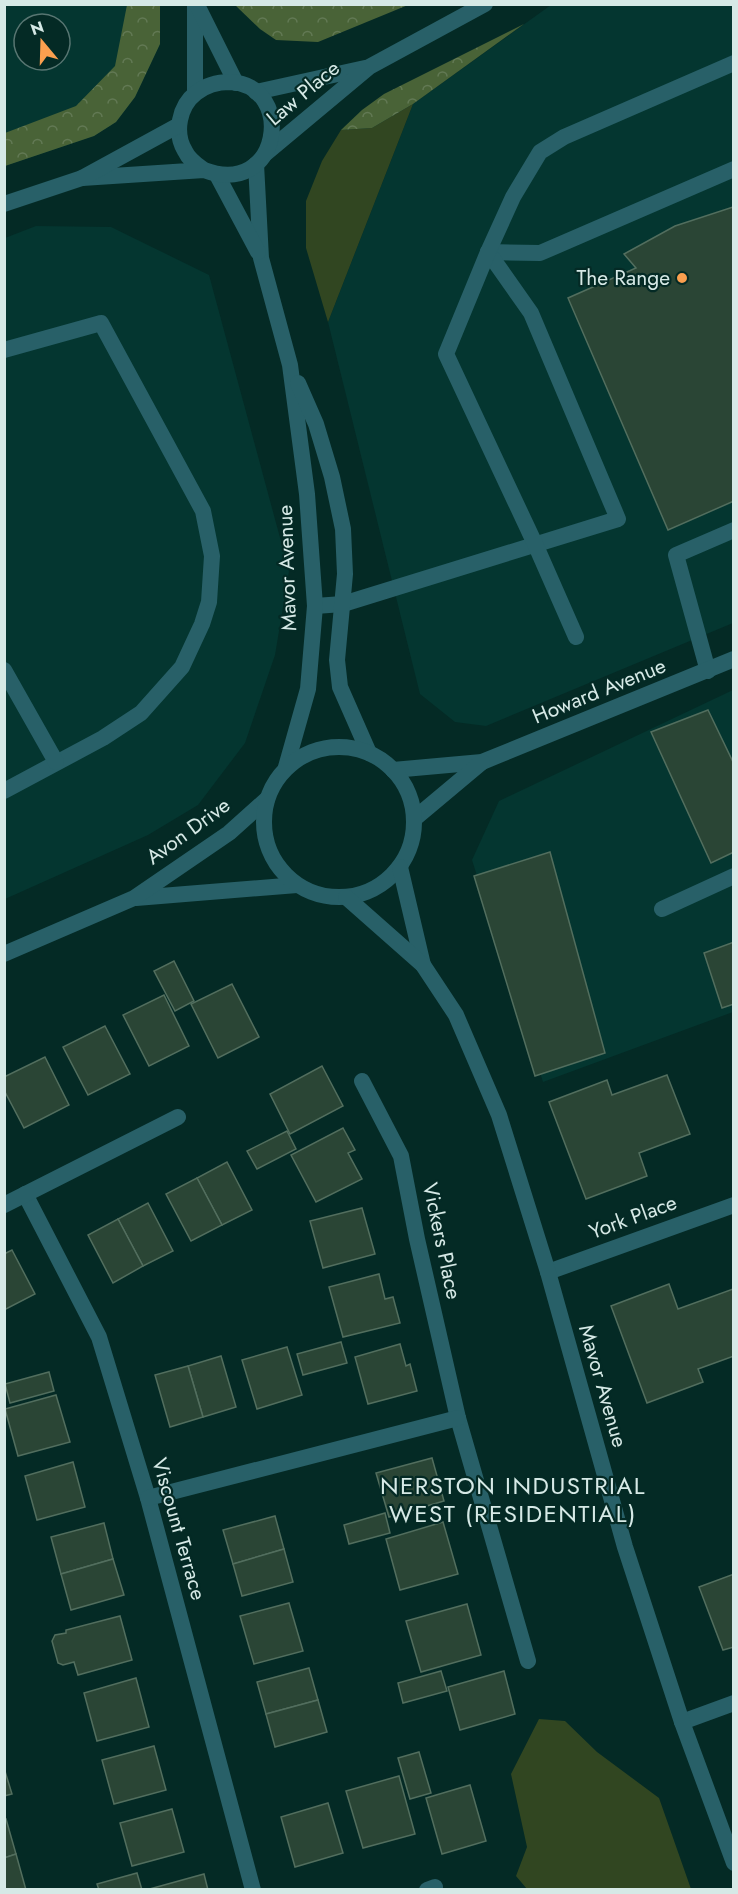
<svg xmlns="http://www.w3.org/2000/svg" width="738" height="1894" viewBox="0 0 738 1894" font-family="Jost,sans-serif">
	<defs>
		<pattern id="forest-crowns" width="20" height="18" patternUnits="userSpaceOnUse" patternTransform="scale(1.5)"><rect width="20" height="18" fill="#496337"/><path d="M2 6a3 3 0 1 1 6 0M12 15a3 3 0 1 1 6 0" fill="none" stroke="#627954"/></pattern>
	</defs>
	<rect width="100%" height="100%" fill="#042a25"/>
	<g fill="#043630" fill-rule="evenodd">
		<path d="M 4,5 L 160,5 L 160,44 L 135,97 L 116,122 L 94,136 L 5,166 ZM 24,24 L 60,24 L 60,60 L 24,60 Z"/>
		<polygon points="551,5 733,5 733,623 486,726 455,722 420,694 328,322 413,104"/>
		<polygon points="36,226 111,227 209,275 289,571 275,655 245,743 198,805 148,835 5,899 5,238"/>
		<polygon points="733,690 733,1012 543,1082 472,860 499,801"/>
	</g>
	<g fill="#314621">
		<polygon points="413,104 328,322 306,248 306,201 322,161 341,130 372,128"/>
		<polygon points="539,1719 565,1721 597,1752 659,1798 691,1889 527,1889 516,1876 527,1847 511,1774"/>
	</g>
	<g fill="url(#forest-crowns)">
		<polygon points="127,5 160,5 160,44 135,97 116,122 94,136 5,166 5,133 76,106 115,66"/>
		<polygon points="235,5 408,5 318,42 276,40 260,29"/>
		<polygon points="524,24 413,104 372,128 341,130 362,110 384,94"/>
	</g>
	<g fill="#2a4535" stroke="#526e5e" stroke-width="1.5">
		<polygon points="733,207 734,501 668,530 568,298 636,268 624,254 675,226"/>
		<polygon points="708,710 734,764 734,852 711,863 651,732"/>
		<polygon points="550,852 605,1053 535,1076 474,876"/>
		<polygon points="734,942 734,1004 722,1008 704,953"/>
		<polygon points="174,961 194,1001 175,1011 154,971"/>
		<polygon points="232,984 259,1037 218,1058 191,1004"/>
		<polygon points="164,995 189,1046 149,1066 123,1015"/>
		<polygon points="105,1026 130,1074 88,1095 63,1047"/>
		<polygon points="45,1057 69,1105 24,1128 4,1090 4,1077"/>
		<polygon points="322,1066 343,1106 290,1134 270,1094"/>
		<polygon points="667,1075 690,1134 639,1153 647,1176 586,1199 549,1102 607,1080 612,1095"/>
		<polygon points="343,1128 355,1150 348,1153 362,1179 316,1202 291,1155"/>
		<polygon points="287,1131 296,1149 257,1169 247,1151"/>
		<polygon points="227,1162 252,1210 222,1225 197,1178"/>
		<polygon points="197,1178 222,1225 191,1241 166,1194"/>
		<polygon points="148,1203 173,1251 143,1266 118,1219"/>
		<polygon points="362,1208 375,1254 323,1268 310,1221"/>
		<polygon points="118,1219 143,1266 113,1283 88,1235"/>
		<polygon points="12,1250 35,1294 4,1310 4,1254"/>
		<polygon points="379,1274 385,1299 393,1297 400,1323 343,1337 329,1287"/>
		<polygon points="669,1284 678,1309 733,1289 734,1356 698,1369 703,1382 647,1403 611,1306"/>
		<polygon points="341,1342 347,1363 303,1375 297,1354"/>
		<polygon points="400,1344 406,1366 410,1364 417,1391 368,1404 355,1357"/>
		<polygon points="287,1347 302,1395 257,1409 242,1360"/>
		<polygon points="221,1356 236,1407 203,1417 188,1366"/>
		<polygon points="188,1366 203,1417 170,1427 155,1375"/>
		<polygon points="49,1372 54,1391 10,1403 5,1384"/>
		<polygon points="56,1395 70,1442 18,1456 5,1409"/>
		<polygon points="432,1458 444,1501 389,1517 376,1473"/>
		<polygon points="73,1462 85,1507 37,1520 25,1476"/>
		<polygon points="385,1513 390,1533 349,1544 344,1525"/>
		<polygon points="275,1516 284,1549 233,1564 223,1530"/>
		<polygon points="443,1522 458,1574 400,1590 386,1539"/>
		<polygon points="104,1523 113,1559 61,1574 51,1537"/>
		<polygon points="284,1549 293,1582 242,1596 233,1564"/>
		<polygon points="113,1559 124,1595 71,1610 61,1574"/>
		<polygon points="734,1574 734,1647 723,1650 699,1587"/>
		<polygon points="289,1603 303,1651 254,1664 240,1616"/>
		<polygon points="467,1604 481,1655 421,1672 406,1621"/>
		<polygon points="120,1616 132,1660 78,1675 74,1662 63,1665 58,1663 52,1641 55,1635 66,1633 66,1630"/>
		<polygon points="309,1668 318,1700 266,1714 257,1682"/>
		<polygon points="441,1671 447,1691 403,1703 398,1683"/>
		<polygon points="504,1671 515,1714 460,1730 448,1687"/>
		<polygon points="136,1678 149,1727 97,1741 84,1693"/>
		<polygon points="318,1700 327,1732 275,1747 266,1714"/>
		<polygon points="154,1746 166,1790 114,1804 102,1760"/>
		<polygon points="419,1752 431,1793 410,1799 398,1758"/>
		<polygon points="4,1768 12,1794 4,1796"/>
		<polygon points="399,1776 415,1834 363,1848 346,1791"/>
		<polygon points="470,1785 486,1841 442,1854 426,1798"/>
		<polygon points="328,1803 343,1853 295,1867 281,1817"/>
		<polygon points="172,1809 184,1852 132,1866 120,1823"/>
		<polygon points="6,1819 16,1854 4,1858 4,1820"/>
		<polygon points="16,1854 26,1890 4,1890 4,1858"/>
		<polygon points="137,1873 142,1890 99,1890 97,1884"/>
		<polygon points="204,1874 208,1890 146,1890"/>
	</g>
	<g fill="none" stroke-linecap="round" stroke-linejoin="round">
		<g stroke="#286068" stroke-width="16">
			<polyline points="488,252 540,253 734,169"/>
			<polyline points="4,350 101,323 203,511 212,556 209,602 202,624 182,667 141,713 103,738 4,791"/>
			<polyline points="315,606 343,604 618,519 531,313 488,252"/>
			<polyline points="576,637 536,546 446,354 488,252 513,197 540,152 564,137 734,63"/>
			<polyline points="4,670 56,762"/>
			<polyline points="708,671 676,555 734,530"/>
		</g>
		<g stroke="#286068" stroke-width="16">
			<polyline points="195,4 195,93"/>
			<polyline points="197,5 236,83"/>
			<polyline points="393,770 482,762 734,659"/>
			<polyline points="414,819 482,762"/>
			<polyline points="136,898 297,885"/>
			<polyline points="662,909 734,876"/>
			<polyline points="4,954 134,898 229,833 267,799"/>
			<polyline points="362,1081 401,1156 417,1239 458,1418 528,1661"/>
			<polyline points="25,1194 99,1337 148,1498 253,1890"/>
			<polyline points="4,1205 178,1117"/>
			<polyline points="548,1272 734,1205"/>
			<polyline points="148,1498 458,1418"/>
			<polyline points="682,1722 734,1703"/>
			<polyline points="427,1890 435,1887"/>
		</g>
		<g stroke="#286068" stroke-width="16">
			<polyline points="256,92 365,68"/>
			<polyline points="266,153 369,67 485,4"/>
			<polyline points="256,164 261,258 290,365 307,494 315,606 308,689 286,767"/>
			<polyline points="217,175 258,252"/>
			<path d="M 82,178 L 204,170 C 281,199 296,85 230,82 C 218,82 206,85 196,93 C 179,106 174,133 185,151 C 189,160 197,165 204,170"/>
			<polyline points="4,204 82,178 179,125"/>
			<polyline points="298,383 316,424 332,477 343,529 345,574 337,660 340,687 369,753"/>
			<circle cx="339" cy="822" r="75"/>
			<polyline points="400,867 423,965"/>
			<polyline points="346,897 423,965 456,1015 499,1115 548,1272 625,1547 682,1722 734,1863"/>
		</g>
	</g>
	<circle fill="#fa9f4f" stroke="#042a25" stroke-width="2" cx="682" cy="278" r="6"/>
	<g text-anchor="middle" stroke-width="4.5" stroke-linejoin="round" paint-order="stroke">
		<g font-size="21" fill="#d6e9e6" stroke="#042a25">
			<text transform="translate(303 93) rotate(-40)" y="7">Law Place</text>
			<text transform="translate(287 568) rotate(-92)" y="7">Mavor Avenue</text>
			<text transform="translate(599 691) rotate(-22)" y="7">Howard Avenue</text>
			<text transform="translate(188 831) rotate(-36)" y="7">Avon Drive</text>
			<text transform="translate(633 1217) rotate(-20)" y="7">York Place</text>
			<text transform="translate(442 1241) rotate(78)" y="7">Vickers Place</text>
			<text transform="translate(603 1386) rotate(74)" y="7">Mavor Avenue</text>
			<text transform="translate(179 1529) rotate(74)" y="7">Viscount Terrace</text>
		</g>
		<g font-size="21" fill="#d6e9e6" stroke="#042a25" text-anchor="end">
			<text x="670" y="285">The Range</text>
		</g>
		<g font-size="24" letter-spacing="1.5" fill="#d6e9e6" stroke="#042a25">
			<text x="513" y="1494">NERSTON INDUSTRIAL<tspan x="513" dy="28">WEST (RESIDENTIAL)</tspan></text>
		</g>
	</g>
	<rect width="738" height="1894" fill="none" stroke="#d6e9e6" stroke-width="12"/>
	<g transform="translate(42 42) rotate(341)"><circle r="28" fill="#042a25" stroke="#587672" stroke-width="1.5"/>
	<path d="M0-4.5L10 22L0 15L-10 22Z" fill="#fa9f4f"/>
	<text y="-9" font-size="16" font-weight="bold" text-anchor="middle" fill="#d6e9e6">N</text>
	</g>
</svg>
